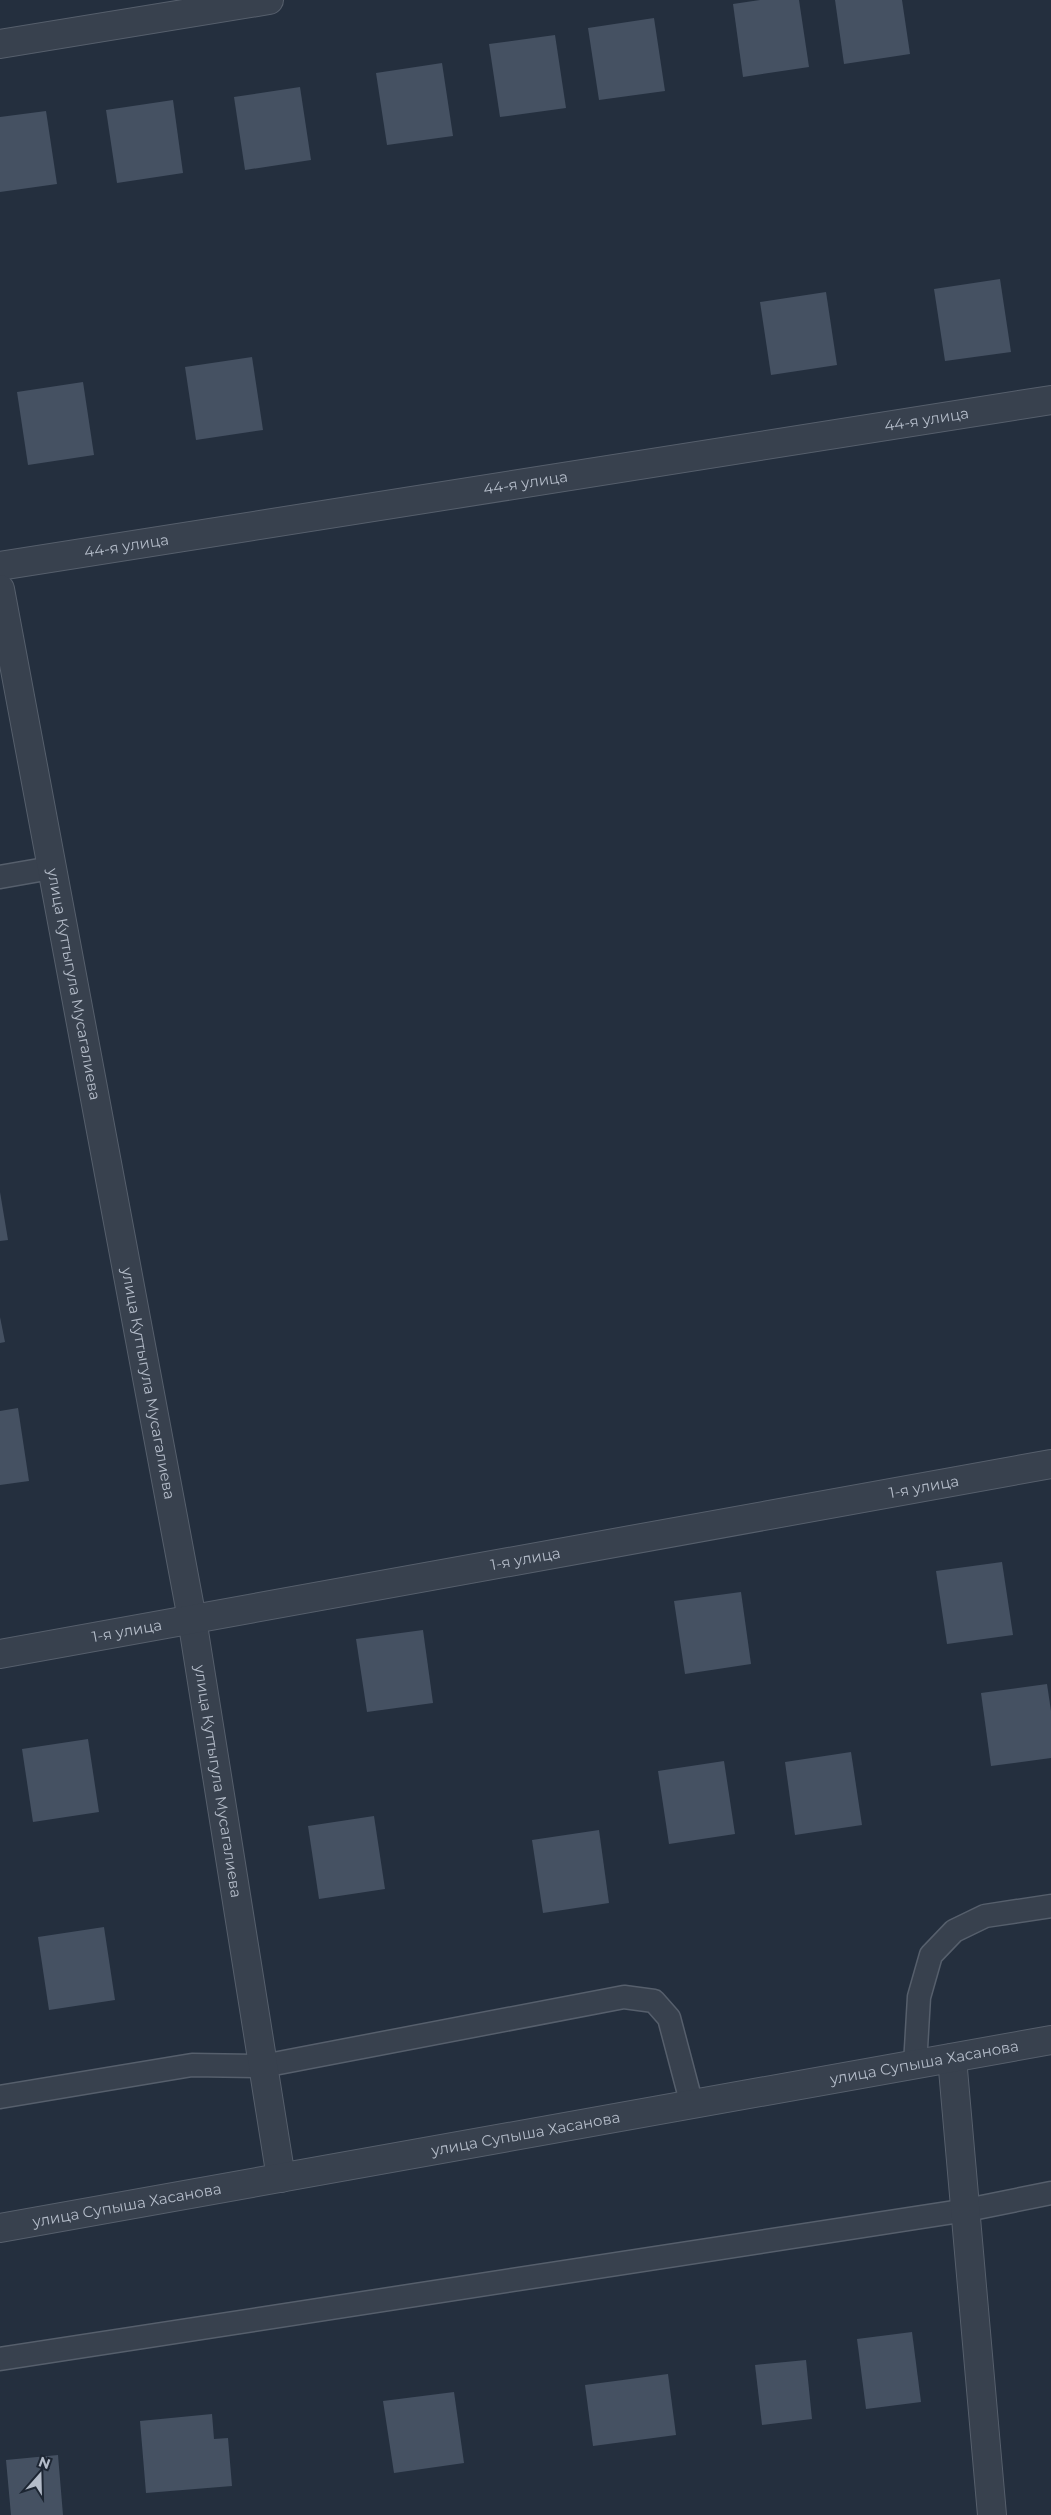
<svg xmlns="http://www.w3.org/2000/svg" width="1051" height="2515" viewBox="0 0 1051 2515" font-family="Montserrat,sans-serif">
	<rect width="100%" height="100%" fill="#242f3e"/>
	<g fill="#455162">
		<polygon points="760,0 799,0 809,67 743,77 733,4"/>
		<polygon points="835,0 902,0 910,54 844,64"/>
		<polygon points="654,18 665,91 599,100 588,28"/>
		<polygon points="555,35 566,108 500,117 489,44"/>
		<polygon points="442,63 453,136 387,145 376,73"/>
		<polygon points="300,87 311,160 245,170 234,97"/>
		<polygon points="173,100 183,173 117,183 106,110"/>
		<polygon points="46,111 57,184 0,192 0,117"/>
		<polygon points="1000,279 1011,352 945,361 934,289"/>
		<polygon points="826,292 837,365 771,375 760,302"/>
		<polygon points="252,357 263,430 196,440 185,367"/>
		<polygon points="83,382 94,455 28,465 17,392"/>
		<polygon points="0,1192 8,1240 0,1241"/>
		<polygon points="0,1317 5,1342 0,1343"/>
		<polygon points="18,1408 29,1481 0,1485 0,1411"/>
		<polygon points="1002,1562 1013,1635 947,1644 936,1571"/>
		<polygon points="741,1592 751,1664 685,1674 674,1601"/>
		<polygon points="423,1630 433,1703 367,1712 356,1639"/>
		<polygon points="1047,1684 1051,1711 1051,1758 991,1766 981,1693"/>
		<polygon points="88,1739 99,1812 33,1822 22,1749"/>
		<polygon points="851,1752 862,1825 795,1835 785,1762"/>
		<polygon points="724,1761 735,1834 669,1844 658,1771"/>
		<polygon points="374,1816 385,1889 319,1899 308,1826"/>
		<polygon points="599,1830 609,1903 543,1913 532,1840"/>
		<polygon points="104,1927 115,2000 49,2010 38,1937"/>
		<polygon points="912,2332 921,2402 866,2409 857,2339"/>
		<polygon points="806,2360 812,2419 762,2425 755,2365"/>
		<polygon points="668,2374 676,2435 593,2446 585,2385"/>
		<polygon points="454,2392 464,2463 394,2473 383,2401"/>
		<polygon points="212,2414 214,2439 228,2438 232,2486 146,2493 140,2421"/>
		<polygon points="58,2455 63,2515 11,2515 6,2460"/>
	</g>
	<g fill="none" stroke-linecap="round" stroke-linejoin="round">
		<g stroke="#565f6c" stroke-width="25">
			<g id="service">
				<polyline points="0,877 51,868"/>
				<polyline points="915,2065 919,1997 931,1955 954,1931 985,1916 1051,1906"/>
				<polyline points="0,2097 192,2065 263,2066 624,1997 654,2001 669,2018 692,2105"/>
				<polyline points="0,2359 967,2210 1051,2193"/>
			</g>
		</g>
		<g stroke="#565f6c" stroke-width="30">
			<g id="minor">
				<polyline points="0,44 269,0"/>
				<path id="s1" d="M 0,566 L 1051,400"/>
				<path id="s2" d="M 0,589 L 192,1619 L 281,2178"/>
				<path id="s3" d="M 0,1654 L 1051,1464"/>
				<polyline points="952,2058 992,2515"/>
			</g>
		</g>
		<g stroke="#565f6c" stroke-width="30">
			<g id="tertiary">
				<path id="s4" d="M 0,2228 L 1051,2040"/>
			</g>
		</g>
		<use href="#service" stroke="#38414e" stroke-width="22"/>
		<use href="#minor" stroke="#38414e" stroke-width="28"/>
		<use href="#tertiary" stroke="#38414e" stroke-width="28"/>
	</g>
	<g text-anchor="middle" stroke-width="4" stroke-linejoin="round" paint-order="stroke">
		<g font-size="15" fill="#b4bcc9" stroke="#1d2633">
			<text dy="5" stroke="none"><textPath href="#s1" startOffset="938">44-я улица</textPath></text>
			<text dy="5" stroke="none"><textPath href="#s1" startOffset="532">44-я улица</textPath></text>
			<text dy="5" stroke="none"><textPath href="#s1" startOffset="128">44-я улица</textPath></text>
			<text dy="5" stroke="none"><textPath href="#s2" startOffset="402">улица Куттыгула Мусагалиева</textPath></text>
			<text dy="5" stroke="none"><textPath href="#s2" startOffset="808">улица Куттыгула Мусагалиева</textPath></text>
			<text dy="5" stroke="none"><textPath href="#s3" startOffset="939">1-я улица</textPath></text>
			<text dy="5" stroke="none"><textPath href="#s3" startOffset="534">1-я улица</textPath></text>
			<text dy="5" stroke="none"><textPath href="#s3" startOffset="129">1-я улица</textPath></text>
			<text dy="5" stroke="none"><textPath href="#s2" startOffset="1212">улица Куттыгула Мусагалиева</textPath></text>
			<text dy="5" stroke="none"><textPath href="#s4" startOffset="939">улица Супыша Хасанова</textPath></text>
			<text dy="5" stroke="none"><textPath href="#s4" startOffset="534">улица Супыша Хасанова</textPath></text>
			<text dy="5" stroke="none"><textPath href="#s4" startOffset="129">улица Супыша Хасанова</textPath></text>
		</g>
	</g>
	<g transform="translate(40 2475) rotate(20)" stroke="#1d2633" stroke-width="4" paint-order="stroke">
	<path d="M0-4L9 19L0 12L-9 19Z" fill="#b4bcc9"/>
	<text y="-8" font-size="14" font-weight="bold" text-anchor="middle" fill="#b4bcc9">N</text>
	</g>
</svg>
